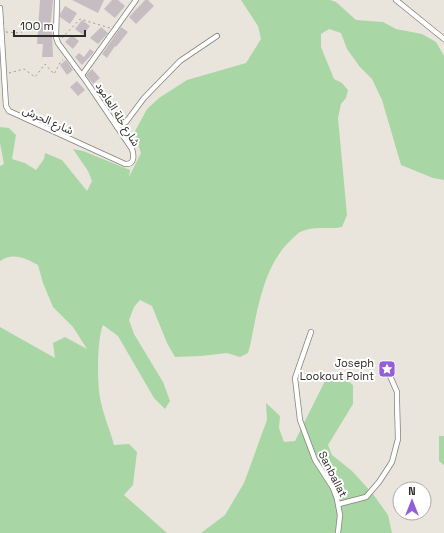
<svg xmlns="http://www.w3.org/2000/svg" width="444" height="533" viewBox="0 0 444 533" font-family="'Space Grotesk','Noto Sans Arabic',sans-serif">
	<rect width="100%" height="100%" fill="#e9e5dc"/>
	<g fill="#a9d6a5">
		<path d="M 241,0 L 330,0 L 336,2 L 356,20 L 383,22 L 396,29 L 422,34 L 436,42 L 444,56 L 444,180 L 433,178 L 401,165 L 382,100 L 372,79 L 360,67 L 347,49 L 341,33 L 329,29 L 321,34 L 321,47 L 334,79 L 342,83 L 348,90 L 346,98 L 341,104 L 338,118 L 347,215 L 342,227 C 328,230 314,225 300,232 C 297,234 294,237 291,240 C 268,261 260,296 254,326 C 252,335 251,344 248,353 L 240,357 L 227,353 L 201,356 L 175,357 L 167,343 L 152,306 L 140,300 L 134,307 L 129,320 L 134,334 L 163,382 L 170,401 L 165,409 L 154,398 L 118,336 L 103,325 C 97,339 97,381 100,398 C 103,414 110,430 114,445 L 129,444 L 137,452 L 133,485 L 124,495 L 167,533 L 0,533 L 0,327 L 55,358 L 53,343 L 65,337 L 87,349 L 73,327 L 53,307 L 43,283 L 38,265 C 25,258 13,252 0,261 L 0,166 L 4,164 L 0,143 L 0,127 L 9,128 L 16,135 L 12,159 L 25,163 L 36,170 L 44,159 L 45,153 L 62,160 L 87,191 L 92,181 L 88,171 L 73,149 L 83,151 L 130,170 L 129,177 L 141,153 L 134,133 L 147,109 L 159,98 L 187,80 L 246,63 L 261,39 L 258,26 Z"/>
		<polygon points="336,372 353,385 353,404 328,445 332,455 352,471 373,494 388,515 392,533 201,533 225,515 244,483 267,420 266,403 280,416 279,428 284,442 295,441 325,381"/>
		<polygon points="439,436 444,436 444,465 439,461"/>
	</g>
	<g fill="#c6bdc3">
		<polygon points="40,0 53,0 50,31 52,31 53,57 42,57 43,44 37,44"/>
		<polygon points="72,0 104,0 98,13"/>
		<polygon points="112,0 118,0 125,6 115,18 104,9"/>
		<polygon points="145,0 148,0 154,6 136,24 129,17"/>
		<polygon points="65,6 77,13 70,24 60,17 60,14"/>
		<polygon points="82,20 90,26 83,35 75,29"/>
		<polygon points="101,27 108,33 98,44 90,38"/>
		<polygon points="121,27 128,32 116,47 115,46 107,58 102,54"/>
		<polygon points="72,35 79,41 73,49 65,42"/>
		<polygon points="90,49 94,52 82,65 75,57 79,53 84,57"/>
		<polygon points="66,60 73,70 67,75 60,65"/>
		<polygon points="92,69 100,78 93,84 86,75"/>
		<polygon points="77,81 85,90 78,96 70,87"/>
	</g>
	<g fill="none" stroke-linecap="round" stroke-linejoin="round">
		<g stroke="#848178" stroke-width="6">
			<g id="street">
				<polyline points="396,0 444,39"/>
				<path d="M 0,8 L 6,106 L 9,111 L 125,164 C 135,165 134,155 132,149 L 86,81 L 58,43 L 56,37 L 57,0"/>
				<polyline points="82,75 136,0"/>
				<polyline points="117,127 126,122 144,98 180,61 217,36"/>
				<polyline points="311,332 295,378 300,420 315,460 333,488 337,499 340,515 338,533"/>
				<polyline points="339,504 366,497 379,482 392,462 398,439 397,402 397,392 387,369"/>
			</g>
		</g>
		<g stroke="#9d9a93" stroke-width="1" stroke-dasharray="2 3" stroke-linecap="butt">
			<polyline points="6,32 20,33 29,28 51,29"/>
			<polyline points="62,38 80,19 110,28"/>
			<polyline points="9,73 24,69 35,77 45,64 54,74 61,61 63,60"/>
		</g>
		<use href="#street" stroke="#fff" stroke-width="4.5"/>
	</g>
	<defs>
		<g id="sight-square" transform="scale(0.9)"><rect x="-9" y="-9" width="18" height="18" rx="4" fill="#935fd9" stroke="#fff"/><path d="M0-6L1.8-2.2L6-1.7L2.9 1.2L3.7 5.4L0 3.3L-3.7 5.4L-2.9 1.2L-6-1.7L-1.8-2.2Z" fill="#fff"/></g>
	</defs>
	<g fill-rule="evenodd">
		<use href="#sight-square" x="387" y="369"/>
	</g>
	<g text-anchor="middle" stroke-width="4" stroke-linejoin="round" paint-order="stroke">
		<g font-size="11" fill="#2c2b27" stroke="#fff">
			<text transform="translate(118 114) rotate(58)" y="4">شارع خلة العامود</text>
			<text transform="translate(48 120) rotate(24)" y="4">شارع الحرش</text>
			<text transform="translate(333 474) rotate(63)" y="4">Sanballat</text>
		</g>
		<g font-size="11" fill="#2c2b27" stroke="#fff" text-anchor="end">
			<text x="374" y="367">Joseph<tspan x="374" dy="13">Lookout Point</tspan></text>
		</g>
	</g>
	<g transform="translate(412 501)"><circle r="19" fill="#ffffff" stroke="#abaaa9"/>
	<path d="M0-3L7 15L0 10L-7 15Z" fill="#935fd9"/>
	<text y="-6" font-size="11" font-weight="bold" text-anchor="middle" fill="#2c2b27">N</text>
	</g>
	<path d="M14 30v6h71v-6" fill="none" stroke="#2c2b27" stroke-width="2"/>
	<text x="20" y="30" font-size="12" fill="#2c2b27" stroke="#ffffff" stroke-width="3" paint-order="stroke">100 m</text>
</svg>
